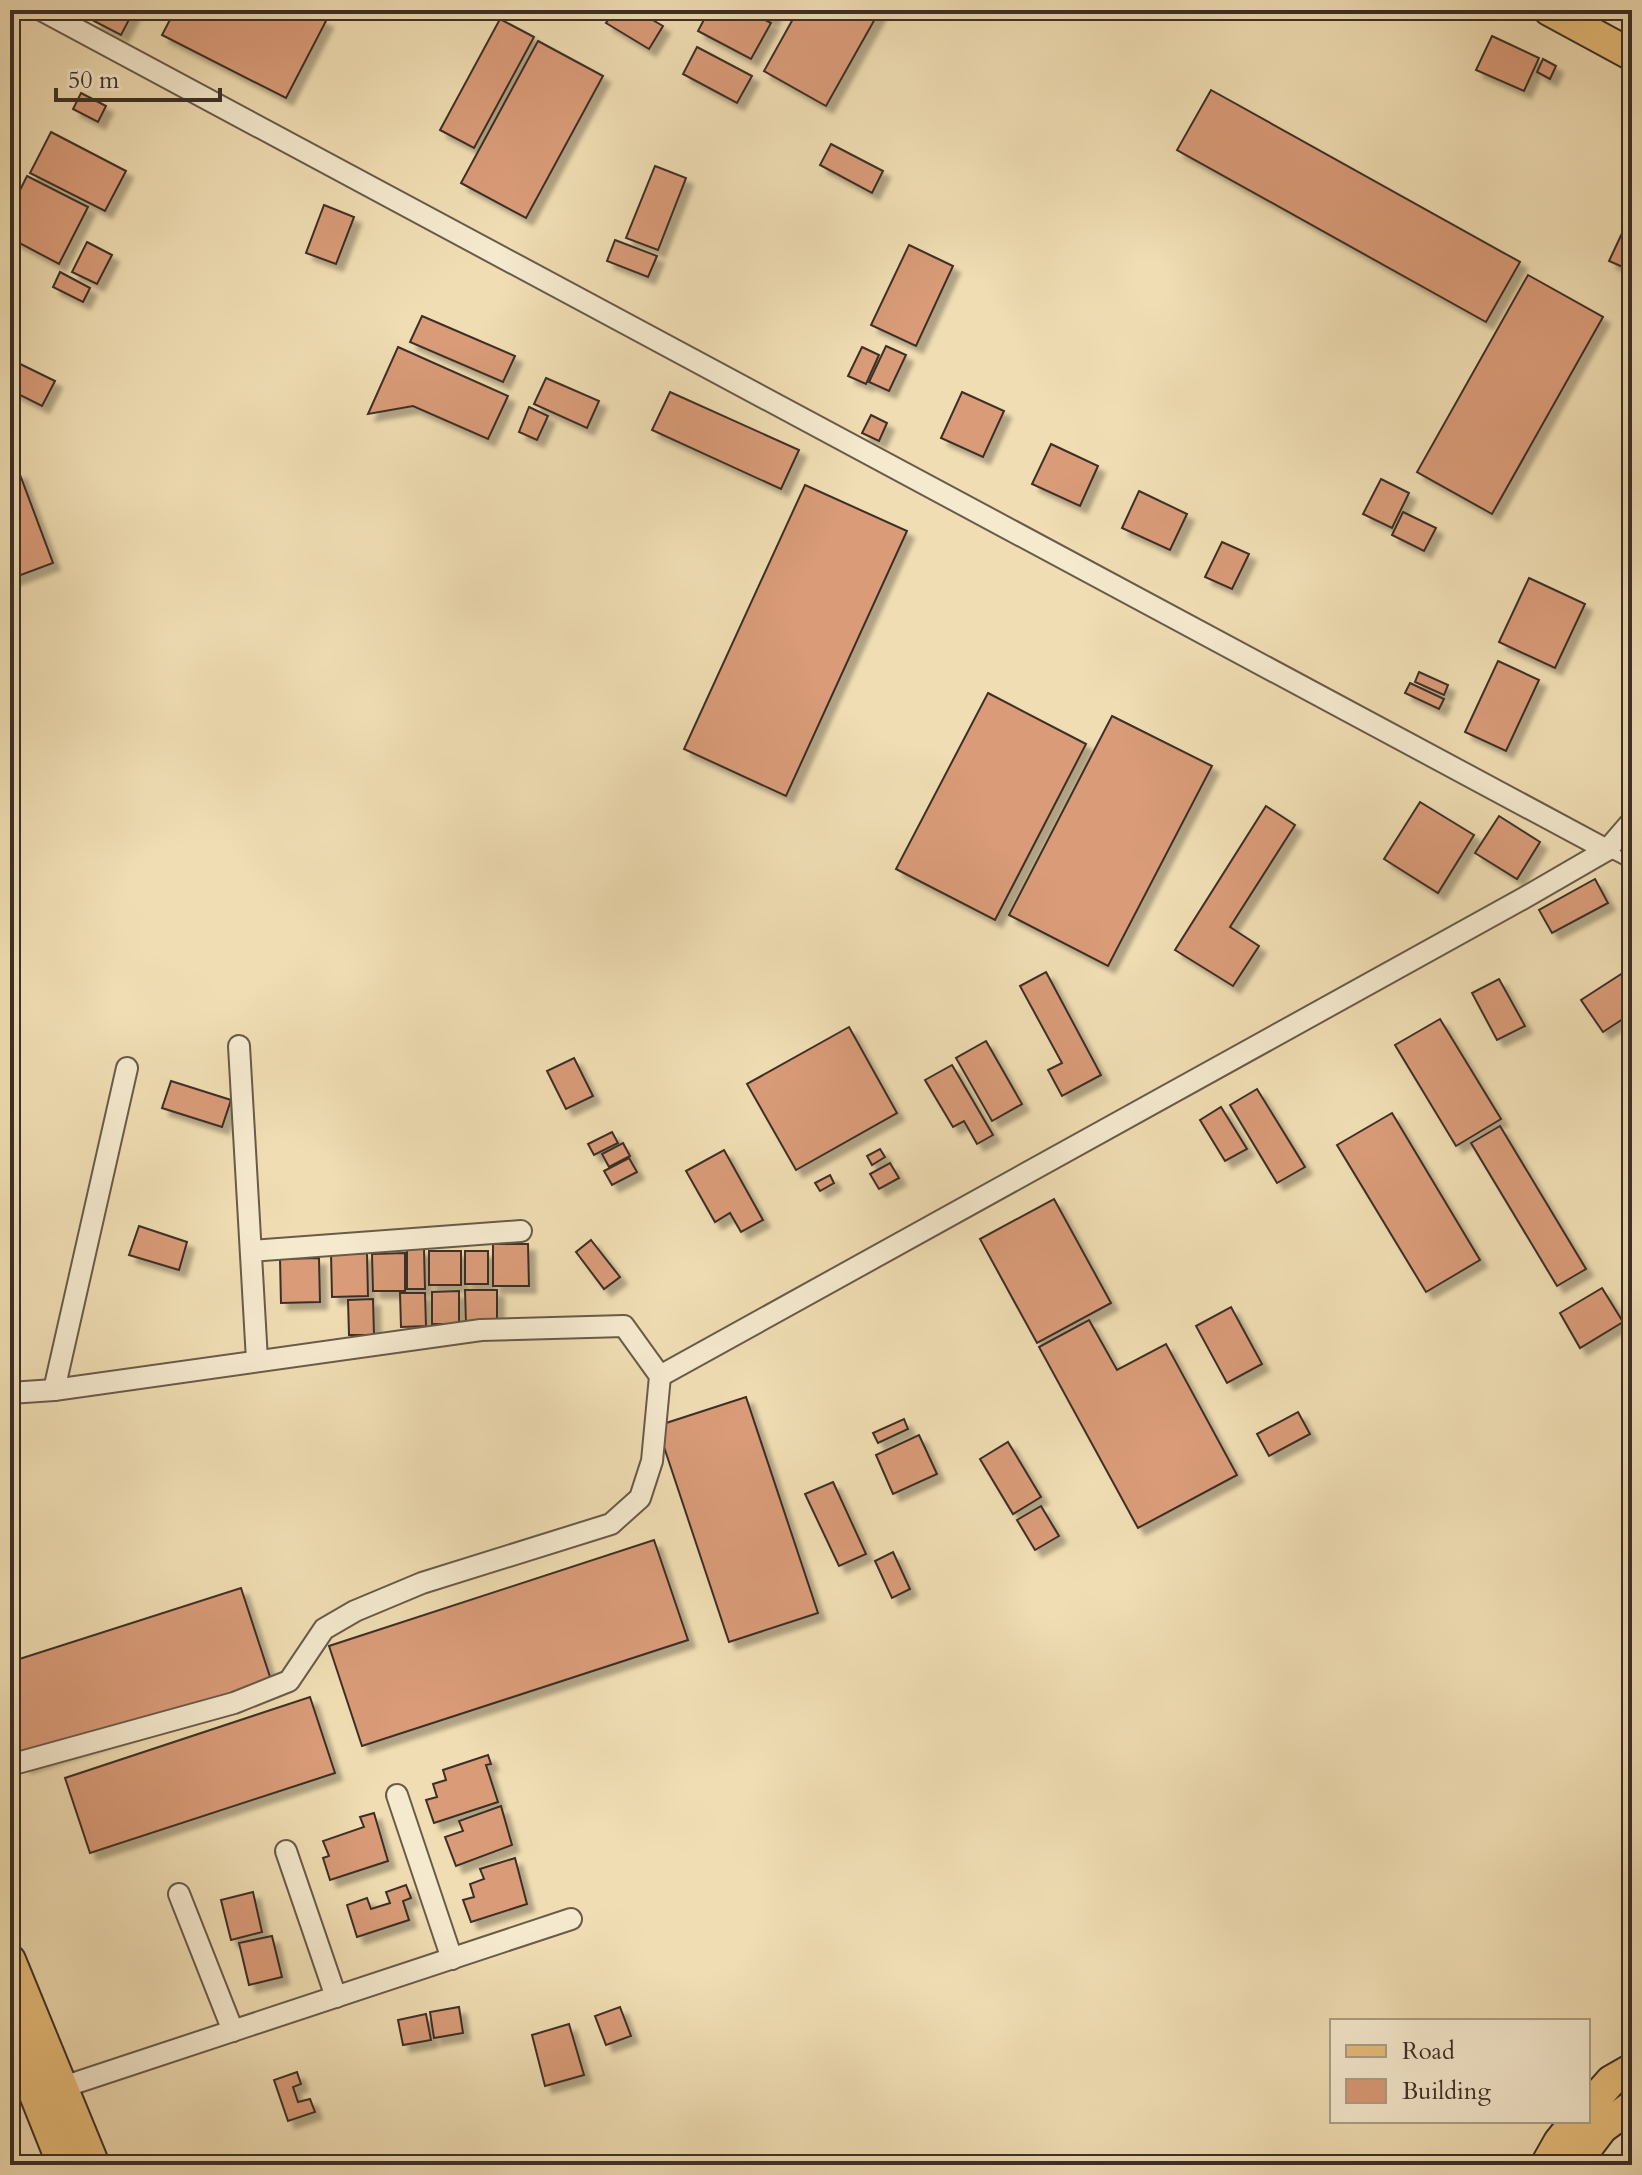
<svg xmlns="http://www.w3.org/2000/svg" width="1642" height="2175" viewBox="0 0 1642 2175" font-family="Cardo,serif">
	<defs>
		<filter id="shadow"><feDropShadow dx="7" dy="7" stdDeviation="2" flood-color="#0004"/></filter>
	</defs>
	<rect width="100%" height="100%" fill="#f0ddb3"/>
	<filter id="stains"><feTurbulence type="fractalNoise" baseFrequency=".0025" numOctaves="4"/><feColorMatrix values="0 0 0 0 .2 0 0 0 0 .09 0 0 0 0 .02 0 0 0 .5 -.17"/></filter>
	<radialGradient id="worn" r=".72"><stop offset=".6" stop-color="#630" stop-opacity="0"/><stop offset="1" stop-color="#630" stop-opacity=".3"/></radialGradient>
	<g fill="#d99b78" stroke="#3c2f27" stroke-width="2" filter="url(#shadow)">
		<polygon points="99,10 134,10 121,35 94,21"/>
		<polygon points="175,10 305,10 326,21 286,98 162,35"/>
		<polygon points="614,10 647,10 644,15 663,26 649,49 606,23"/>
		<polygon points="709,10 746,10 771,23 751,59 698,31"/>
		<polygon points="754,10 775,10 771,19"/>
		<polygon points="798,10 880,10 826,106 764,71"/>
		<polygon points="500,19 534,37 474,148 440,130"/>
		<polygon points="1492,36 1539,58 1524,91 1476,70"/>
		<polygon points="538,41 603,76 526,218 461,183"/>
		<polygon points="697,47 752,76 737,103 683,74"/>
		<polygon points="1543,59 1556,66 1550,79 1537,72"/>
		<polygon points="1211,90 1520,262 1486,322 1177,150"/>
		<polygon points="81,93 106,106 98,122 73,109"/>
		<polygon points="51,132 126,171 105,211 30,173"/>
		<polygon points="831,144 883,171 872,193 820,165"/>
		<polygon points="655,166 686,178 658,250 626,238"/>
		<polygon points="27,176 88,207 59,264 10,238 10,210"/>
		<polygon points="324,205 354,217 336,264 306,253"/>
		<polygon points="1632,212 1632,271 1609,261"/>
		<polygon points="615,240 657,256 648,277 607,261"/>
		<polygon points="87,242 112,255 97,284 72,272"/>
		<polygon points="909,245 953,266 916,346 871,325"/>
		<polygon points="60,272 90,288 83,302 53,287"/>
		<polygon points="1528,275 1603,317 1492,514 1417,472"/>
		<polygon points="422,316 515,356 503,382 410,342"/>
		<polygon points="886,346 906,355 889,391 869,382"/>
		<polygon points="398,347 508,396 488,439 413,406 368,414"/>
		<polygon points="862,347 879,355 866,384 848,376"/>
		<polygon points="10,359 55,381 42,406 10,390"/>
		<polygon points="546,378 599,401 587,428 534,404"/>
		<polygon points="670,392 799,450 781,489 652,430"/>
		<polygon points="962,392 1004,411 983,457 941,438"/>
		<polygon points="529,407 548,416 537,440 519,432"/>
		<polygon points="871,415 887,423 879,441 862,433"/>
		<polygon points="1051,444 1098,466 1080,506 1032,484"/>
		<polygon points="19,472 53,563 10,579 10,475"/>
		<polygon points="1381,479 1409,493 1392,528 1363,514"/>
		<polygon points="805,485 907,531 786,796 684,749"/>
		<polygon points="1139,491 1187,514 1170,550 1122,528"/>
		<polygon points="1403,512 1436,528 1424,551 1392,535"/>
		<polygon points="1222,542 1249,554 1232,589 1205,577"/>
		<polygon points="1529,578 1585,604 1555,668 1499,642"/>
		<polygon points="1498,661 1539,680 1506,751 1465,732"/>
		<polygon points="1419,672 1448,685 1444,695 1415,682"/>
		<polygon points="1410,683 1444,699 1439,709 1405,693"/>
		<polygon points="988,693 1086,744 995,920 896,869"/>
		<polygon points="1112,716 1212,766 1108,966 1009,915"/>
		<polygon points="1420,802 1474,835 1438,893 1384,859"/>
		<polygon points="1266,806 1295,825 1230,927 1259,946 1233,986 1175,950"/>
		<polygon points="1499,816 1540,842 1517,879 1475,853"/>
		<polygon points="1595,879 1608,903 1552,933 1539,910"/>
		<polygon points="1632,967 1632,1013 1603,1032 1581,1000"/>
		<polygon points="1046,972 1101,1075 1062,1096 1048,1070 1062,1063 1020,986"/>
		<polygon points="1499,979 1525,1026 1497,1040 1472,993"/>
		<polygon points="1440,1019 1501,1119 1456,1146 1395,1045"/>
		<polygon points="849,1027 897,1113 796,1170 747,1084"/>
		<polygon points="986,1041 1022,1104 992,1121 956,1058"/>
		<polygon points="574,1058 593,1096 566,1109 547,1071"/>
		<polygon points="952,1065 993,1135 977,1144 964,1121 953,1127 925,1080"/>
		<polygon points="171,1081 231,1100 222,1127 162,1108"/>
		<polygon points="1257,1089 1305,1167 1277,1183 1230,1105"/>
		<polygon points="1221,1107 1247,1149 1225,1161 1200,1120"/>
		<polygon points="1392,1113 1480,1260 1426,1292 1337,1145"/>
		<polygon points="1500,1126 1586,1269 1557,1286 1471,1143"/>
		<polygon points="612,1132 618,1143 594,1155 588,1144"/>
		<polygon points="623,1143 630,1156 609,1167 602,1154"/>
		<polygon points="880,1149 885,1157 872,1165 867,1156"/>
		<polygon points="724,1150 763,1220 741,1232 730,1213 715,1222 686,1171"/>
		<polygon points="629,1158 637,1172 612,1185 604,1171"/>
		<polygon points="890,1163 899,1178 879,1189 870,1174"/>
		<polygon points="830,1175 834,1183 820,1191 815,1183"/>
		<polygon points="1054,1199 1111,1303 1037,1343 980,1239"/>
		<polygon points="139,1226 187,1242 179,1270 129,1255"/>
		<polygon points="591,1240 620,1277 604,1289 576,1252"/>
		<polygon points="493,1244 528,1244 529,1286 493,1286"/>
		<polygon points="407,1249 424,1249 425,1289 407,1289"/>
		<rect x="429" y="1251" width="32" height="34"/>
		<rect x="465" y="1251" width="23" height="33"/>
		<polygon points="367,1253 368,1296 332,1297 331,1254"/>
		<polygon points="405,1253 405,1291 373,1291 372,1254"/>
		<polygon points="319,1258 320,1302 281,1303 280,1259"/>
		<polygon points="1602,1288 1623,1322 1580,1348 1560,1313"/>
		<polygon points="465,1290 497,1290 497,1324 466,1325"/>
		<polygon points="459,1291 459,1324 432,1324 432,1292"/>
		<polygon points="400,1293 425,1293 426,1326 401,1327"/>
		<polygon points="373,1299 374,1335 349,1335 348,1300"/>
		<polygon points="1231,1307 1262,1364 1227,1383 1196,1326"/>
		<polygon points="1089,1320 1117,1370 1166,1344 1237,1475 1138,1528 1039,1347"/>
		<polygon points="746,1397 818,1613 729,1642 657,1426"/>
		<polygon points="1298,1412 1310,1434 1269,1456 1257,1434"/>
		<polygon points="904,1419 908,1429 878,1443 873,1433"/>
		<polygon points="919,1435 937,1474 893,1494 876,1455"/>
		<polygon points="1008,1442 1041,1497 1013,1514 980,1459"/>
		<polygon points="833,1482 866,1554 839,1566 805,1494"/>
		<polygon points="1041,1506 1059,1536 1035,1550 1017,1520"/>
		<polygon points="654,1540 688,1640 362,1746 329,1646"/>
		<polygon points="893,1552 910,1589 892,1598 875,1561"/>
		<polygon points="241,1588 273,1686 24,1766 10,1725 10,1662"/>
		<polygon points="310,1697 335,1773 90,1853 65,1778"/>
		<polygon points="488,1755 491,1764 486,1765 498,1802 434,1823 426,1800 437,1797 433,1784 446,1780 443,1770"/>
		<polygon points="501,1806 512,1845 456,1866 445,1837 463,1831 459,1821"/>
		<polygon points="374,1813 388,1861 330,1880 323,1858 329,1856 323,1841 364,1827 360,1817"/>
		<polygon points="515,1858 527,1904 471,1922 463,1900 474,1897 470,1884 484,1879 480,1869"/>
		<polygon points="406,1885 411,1898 403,1901 409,1920 357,1937 347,1905 367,1898 371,1909 390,1903 386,1892"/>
		<polygon points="253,1892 262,1932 231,1940 221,1900"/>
		<polygon points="272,1936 282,1977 249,1985 239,1943"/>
		<polygon points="459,2007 463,2033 434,2038 430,2012"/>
		<polygon points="620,2007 631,2036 606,2045 595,2016"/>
		<polygon points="426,2014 431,2040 403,2045 398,2020"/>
		<polygon points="569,2024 584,2075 545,2086 532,2035"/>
		<polygon points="297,2072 301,2084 293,2087 298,2102 310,2099 315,2112 288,2121 274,2080"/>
		<polygon points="1417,2158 1441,2165 1415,2165"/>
	</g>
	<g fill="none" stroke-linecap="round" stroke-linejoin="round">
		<g stroke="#695a4a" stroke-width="14">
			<polyline id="service" points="1607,850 1632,863"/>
		</g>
		<g stroke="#695a4a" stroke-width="24">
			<g id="minor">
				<polyline points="41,10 1607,850"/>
				<polyline points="239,1046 257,1360"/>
				<polyline points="251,1251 521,1231"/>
				<polyline points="660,1376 1524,898 1607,850 1632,821"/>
				<polyline points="54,1390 127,1068"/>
				<polyline points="10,1393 54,1390 481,1330 624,1326 660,1376 652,1461 640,1498 611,1524 422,1583 355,1611 324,1629 289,1681 234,1703 10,1765"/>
				<polyline points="397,1795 452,1959"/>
				<polyline points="286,1851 336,1997"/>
				<polyline points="179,1894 233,2031"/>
				<polyline points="60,2088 571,1919"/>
			</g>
		</g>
		<g stroke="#3c2f27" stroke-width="34">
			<g id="primary">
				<polyline points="1549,10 1632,55"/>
				<polyline points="10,1960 94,2165"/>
				<polyline points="10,2032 63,2165"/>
				<polyline points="1588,2107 1611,2081 1632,2069"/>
				<polyline points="1546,2165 1559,2142 1576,2121"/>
				<polyline points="1574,2165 1602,2128 1632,2106"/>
			</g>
		</g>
		<use href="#service" stroke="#f5e9ce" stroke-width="10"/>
		<use href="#minor" stroke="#f5e9ce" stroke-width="20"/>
		<use href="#primary" stroke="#e8be7a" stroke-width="30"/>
	</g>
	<rect width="1642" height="2175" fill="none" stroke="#f0ddb3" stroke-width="40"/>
	<rect x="12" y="12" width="1618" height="2151" fill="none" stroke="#3c2f27" stroke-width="4"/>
	<rect x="20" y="20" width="1602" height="2135" fill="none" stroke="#3c2f27" stroke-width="2"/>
	<rect x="1330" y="2019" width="260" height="104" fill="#f5e9ce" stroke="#ab9f8b" stroke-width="2"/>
	<rect x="1346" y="2045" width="40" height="12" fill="#e8be7a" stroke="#ab9f8b" stroke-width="2"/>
	<text x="1402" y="2059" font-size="24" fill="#3c2f27">Road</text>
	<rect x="1346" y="2079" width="40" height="24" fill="#d99b78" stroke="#ab9f8b" stroke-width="2"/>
	<text x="1402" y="2099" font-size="24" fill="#3c2f27">Building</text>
	<path d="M56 88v12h164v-12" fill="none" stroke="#3c2f27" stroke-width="4"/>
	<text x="68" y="88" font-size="24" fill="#3c2f27" stroke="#f5e9ce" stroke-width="6" paint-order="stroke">50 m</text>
	<rect width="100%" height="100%" filter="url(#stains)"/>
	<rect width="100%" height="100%" fill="url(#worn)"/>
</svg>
